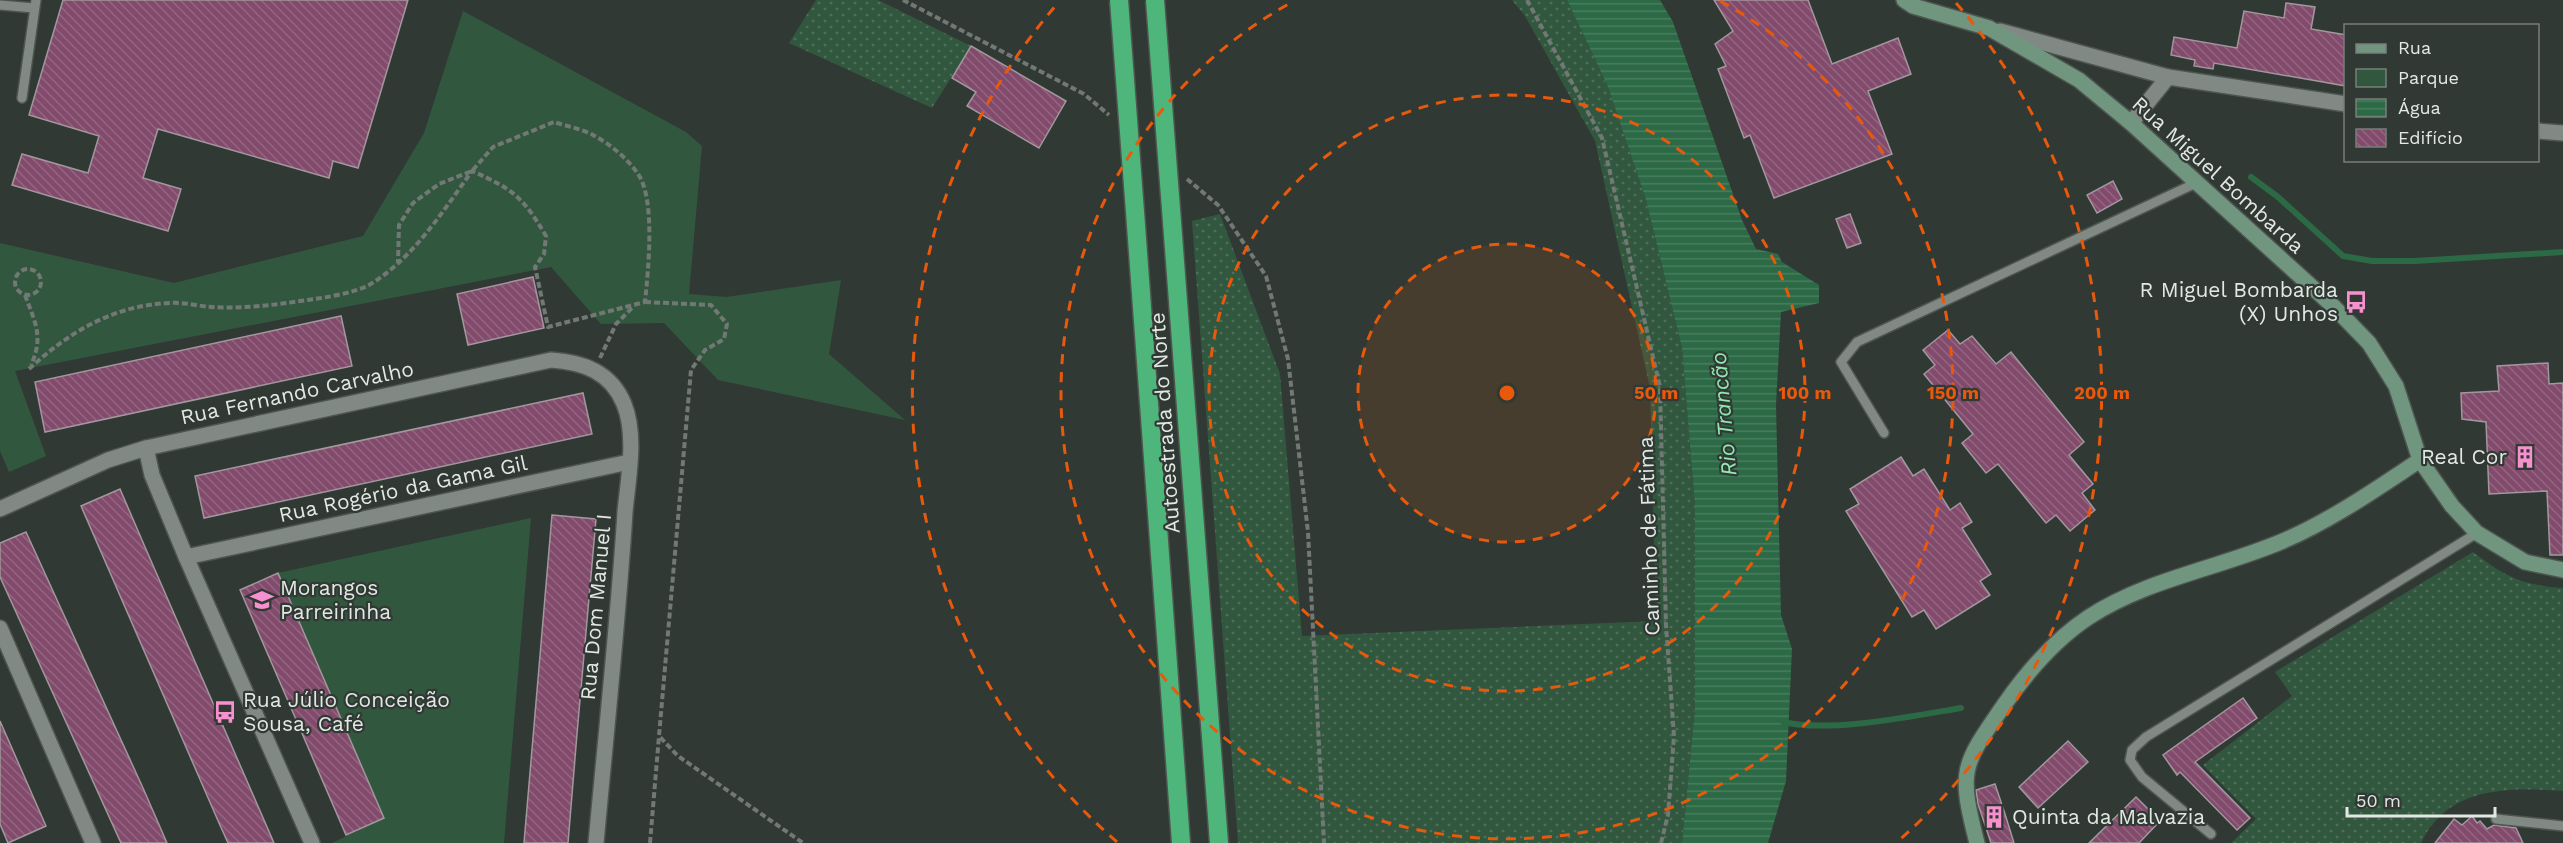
<svg xmlns="http://www.w3.org/2000/svg" width="2563" height="843" viewBox="0 0 2563 843" font-family="'Work Sans',sans-serif">
	<defs>
		<pattern id="grass-dots" width="8" height="8" patternUnits="userSpaceOnUse" patternTransform="scale(1.5)"><rect width="8" height="8" fill="#32573f"/><path d="M2 2h.1M6 6h.1" fill="none" stroke="#506f5b" stroke-width="1.8" stroke-linecap="round"/></pattern>
		<pattern id="water-rules" width="6" height="5" patternUnits="userSpaceOnUse" patternTransform="scale(1.5)"><rect width="6" height="5" fill="#2c6945"/><path d="M0 2.5h6" fill="none" stroke="#4a7e60"/></pattern>
		<pattern id="building-back-hatch" width="6" height="6" patternUnits="userSpaceOnUse" patternTransform="scale(1.5)"><rect width="6" height="6" fill="#824b6c"/><path d="M-1 5l2 2M0 0l6 6M5-1l2 2" fill="none" stroke="#946581"/></pattern>
	</defs>
	<rect width="100%" height="100%" fill="#313934"/>
	<g fill="url(#grass-dots)">
		<polygon points="816,0 878,0 971,46 932,108 789,43"/>
		<polygon points="1512,0 1567,0 1608,87 1646,200 1682,348 1695,507 1695,708 1682,843 1238,843 1192,221 1220,214 1280,374 1302,636 1656,621 1650,388 1595,141 1525,16"/>
		<path d="M 2473,552 C 2506,577 2521,585 2563,588 L 2563,791 C 2509,787 2447,786 2421,843 L 2231,843 L 2256,819 L 2203,765 L 2292,696 L 2275,672 Z"/>
	</g>
	<g fill="#32573f">
		<polygon points="463,11 686,132 702,146 689,294 726,297 841,280 829,354 905,420 718,380 664,323 601,324 551,267 15,371 46,456 9,472 0,451 0,243 174,283 363,236 424,133"/>
		<polygon points="531,518 504,843 332,843 384,818 278,573"/>
	</g>
	<polygon fill="url(#water-rules)" points="1567,0 1660,0 1673,22 1742,220 1756,249 1778,254 1782,262 1819,285 1819,303 1781,312 1776,405 1781,615 1792,649 1786,781 1768,843 1682,843 1695,708 1695,507 1682,348 1646,200 1608,87"/>
	<g fill="none" stroke-linecap="round" stroke-linejoin="round">
		<g stroke="#2c6945" stroke-width="6">
			<polyline points="2251,177 2278,197 2343,256 2372,261 2415,261 2563,252"/>
			<path d="M 1783,722 C 1830,733 1913,716 1961,708"/>
		</g>
	</g>
	<g fill="url(#building-back-hatch)" stroke="#a2979d" stroke-width="1.5">
		<polygon points="63,0 408,0 358,168 333,161 329,178 158,129 143,178 181,189 168,231 12,185 22,154 88,173 99,136 29,115"/>
		<polygon points="1714,0 1808,0 1832,64 1898,38 1911,74 1868,91 1892,154 1774,198 1750,135 1744,138 1718,69 1726,66 1715,44 1733,31"/>
		<polygon points="2286,3 2315,7 2311,29 2346,35 2346,86 2214,63 2213,69 2194,66 2195,60 2171,55 2174,37 2237,48 2244,11 2284,18"/>
		<polygon points="971,46 1066,101 1039,148 967,106 976,92 952,78"/>
		<polygon points="2113,181 2122,199 2097,213 2087,195"/>
		<polygon points="1850,214 1861,243 1847,248 1836,219"/>
		<polygon points="533,277 544,328 468,345 457,294"/>
		<polygon points="341,316 352,366 45,432 35,382"/>
		<polygon points="1948,330 1960,344 1972,336 1996,364 2011,352 2084,442 2069,455 2093,484 2082,493 2095,510 2070,531 2056,515 2046,523 1998,464 1986,473 1962,443 1973,434 1924,374 1935,365 1923,350"/>
		<polygon points="2548,363 2549,384 2563,383 2563,555 2550,555 2547,491 2489,494 2486,422 2462,419 2461,393 2499,391 2497,366"/>
		<polygon points="583,393 592,434 204,518 195,476"/>
		<polygon points="1901,457 1913,476 1924,469 1950,510 1960,503 1972,522 1962,528 1991,574 1980,581 1990,595 1936,629 1924,610 1912,617 1846,511 1859,504 1850,489"/>
		<polygon points="120,489 145,547 274,843 228,843 219,823 81,506"/>
		<polygon points="552,515 596,519 577,734 568,843 524,843"/>
		<polygon points="26,532 143,788 167,843 121,843 10,599 0,577 0,543"/>
		<polygon points="278,573 384,818 346,835 240,590"/>
		<polygon points="2243,698 2257,718 2195,762 2250,818 2237,830 2180,772 2177,775 2163,755"/>
		<polygon points="0,721 46,826 8,843 0,824"/>
		<polygon points="2068,741 2088,762 2038,808 2019,787"/>
		<polygon points="1995,784 2005,814 2014,843 1991,843 1978,804 1976,790"/>
		<polygon points="2136,797 2160,821 2139,843 2089,843"/>
		<polygon points="2472,816 2477,823 2480,821 2487,829 2494,825 2516,828 2523,843 2435,843 2454,819 2462,825"/>
	</g>
	<g fill="none" stroke-linecap="round" stroke-linejoin="round">
		<g stroke="#4e554f" stroke-width="12">
			<g id="lane">
				<polyline points="0,5 34,8"/>
				<polyline points="22,98 36,0"/>
				<polyline points="1884,433 1841,362 1857,342 2196,183"/>
				<polyline points="2496,819 2563,826"/>
				<polyline points="2211,834 2142,777 2130,760 2132,750 2146,737 2477,533"/>
			</g>
		</g>
		<g stroke="#4e554f" stroke-width="18">
			<g id="street">
				<polyline points="2000,31 2168,77 2346,104"/>
				<polyline points="2131,123 2168,77"/>
				<polyline points="2538,131 2563,133"/>
				<polyline points="146,448 152,475 186,557 312,843"/>
				<path d="M 0,509 L 108,460 L 146,448 L 551,360 C 583,362 611,372 624,404 C 637,436 628,479 625,512 C 618,623 606,733 596,843"/>
				<polyline points="186,557 629,462"/>
				<polyline points="0,628 93,843"/>
			</g>
		</g>
		<g stroke="#4e554f" stroke-width="18">
			<g id="secondary">
				<polyline points="1904,0 1913,6 1989,28 2079,80 2131,123 2333,306 2369,343 2396,386 2420,460 2452,506 2477,533 2525,562 2563,570"/>
				<path d="M 1977,843 C 1958,769 1962,766 2004,705 C 2027,672 2054,640 2089,617 C 2147,579 2220,568 2283,541 C 2332,520 2376,489 2420,460"/>
			</g>
		</g>
		<g stroke="#4e554f" stroke-width="21">
			<g id="highway">
				<polyline points="1172,222 1219,843"/>
				<polyline points="1136,225 1181,843"/>
			</g>
		</g>
		<g stroke="#727974" stroke-width="4" stroke-dasharray="6 3" stroke-linecap="butt">
			<polyline points="903,0 1084,94 1109,115"/>
			<polyline points="1527,0 1602,138 1660,387 1666,625 1674,736 1668,815 1661,843"/>
			<polyline points="1187,179 1218,205 1266,276 1288,359 1308,532 1324,843"/>
			<circle cx="28" cy="282" r="13"/>
			<path d="M 25,295 C 35,322 44,337 31,365"/>
			<polyline points="645,302 711,305 727,324 724,339 705,350 691,370 659,736 678,756 803,843"/>
			<polyline points="600,358 616,324 633,307"/>
			<path d="M 29,369 C 69,332 114,305 170,303 C 184,302 198,306 211,307 C 243,309 275,305 307,300 C 323,298 355,293 369,285 C 413,259 443,211 472,171 C 513,189 523,197 546,236 L 544,254 L 535,267 L 548,327 L 645,302 C 648,271 656,200 638,174 C 628,159 610,144 593,135 C 582,129 566,126 554,122 L 493,147 L 472,171 L 439,184 L 413,203 L 399,225 L 398,262"/>
			<polyline points="650,843 659,736"/>
		</g>
		<use href="#lane" stroke="#808983" stroke-width="9"/>
		<use href="#street" stroke="#808983" stroke-width="15"/>
		<use href="#secondary" stroke="#719680" stroke-width="15"/>
		<use href="#highway" stroke="#4eb67a" stroke-width="18"/>
		<g stroke="#4e554f" stroke-width="21" stroke-linecap="butt">
			<g id="highway-bridge">
				<polyline points="1119,0 1136,225"/>
				<polyline points="1155,0 1172,222"/>
			</g>
		</g>
		<use href="#highway-bridge" stroke="#4eb67a" stroke-width="18"/>
	</g>
	<circle cx="1507" cy="393" r="149" fill="#e8590c" fill-opacity=".12"/>
	<g fill="none" stroke="#e8590c" stroke-width="3" stroke-dasharray="10 8">
		<circle cx="1507" cy="393" r="149"/>
		<circle cx="1507" cy="393" r="298"/>
		<path d="M1720 1A446 446 0 1 1 1294 1"/>
		<path d="M1117 842A595 595 0 0 1 1058 3M1956 3A595 595 0 0 1 1897 842"/>
	</g>
	<defs>
		<g id="bus-bare" transform="scale(1.8)"><path d="M-5-6H5V4H4V6H2V4H-2V6H-4V4H-5ZM-3.5-4V0h7V-4ZM-3.5 1.2v1.5H-2V1.2ZM2 1.2v1.5H3.5V1.2Z" fill="#f790ce" stroke="#313934" stroke-width="2.5" paint-order="stroke"/></g>
		<g id="building-bare" transform="scale(1.8)"><path d="M-4-6H4V6H1V3H-1V6H-4ZM-2.5-4.3h1.7v1.8h-1.7ZM.8-4.3h1.7v1.8H.8ZM-2.5-1h1.7V.8h-1.7ZM.8-1h1.7V.8H.8Z" fill="#f790ce" stroke="#313934" stroke-width="2.5" paint-order="stroke"/></g>
		<g id="school-bare" transform="scale(1.8)"><path d="M0-5L7-2L0 1L-7-2ZM-4 1L0 2.5L4 1V4Q0 6-4 4Z" fill="#f790ce" stroke="#313934" stroke-width="2.5" paint-order="stroke"/></g>
	</defs>
	<g fill-rule="evenodd">
		<use href="#bus-bare" x="2356" y="302"/>
		<use href="#building-bare" x="2525" y="457"/>
		<use href="#school-bare" x="262" y="600"/>
		<use href="#bus-bare" x="225" y="712"/>
		<use href="#building-bare" x="1994" y="817"/>
	</g>
	<g text-anchor="middle" stroke-width="4.5" stroke-linejoin="round" paint-order="stroke">
		<g font-size="21" fill="#e3e8e4" stroke="#313934">
			<text transform="translate(2218 175) rotate(42)" y="7">Rua Miguel Bombarda</text>
			<text transform="translate(297 393) rotate(-12)" y="7">Rua Fernando Carvalho</text>
			<text transform="translate(1165 423) rotate(-94)" y="7">Autoestrada do Norte</text>
			<text transform="translate(403 489) rotate(-12)" y="7">Rua Rogério da Gama Gil</text>
			<text transform="translate(1649 536) rotate(-92)" y="7">Caminho de Fátima</text>
			<text transform="translate(596 607) rotate(-85)" y="7">Rua Dom Manuel I</text>
		</g>
		<g font-size="21" fill="#e3e8e4" stroke="#313934" text-anchor="start">
			<text x="2338" y="297" text-anchor="end">R Miguel Bombarda<tspan x="2338" dy="24">(X) Unhos</tspan></text>
			<text x="2507" y="464" text-anchor="end">Real Cor</text>
			<text x="280" y="595">Morangos<tspan x="280" dy="24">Parreirinha</tspan></text>
			<text x="243" y="707">Rua Júlio Conceição<tspan x="243" dy="24">Sousa, Café</tspan></text>
			<text x="2012" y="824">Quinta da Malvazia</text>
		</g>
		<g font-size="22" font-style="italic" fill="#91e9b1" stroke="#313934">
			<text transform="translate(1723 414) rotate(-95)" y="8">Rio Trancão</text>
		</g>
	</g>
	<circle cx="1507" cy="393" r="9" fill="#e8590c" stroke="#313934" stroke-width="3"/>
	<g font-size="18" text-anchor="middle" font-weight="bold" fill="#e8590c" stroke="#313934" stroke-width="4.5" stroke-linejoin="round" paint-order="stroke">
		<text x="1656" y="399">50 m</text>
		<text x="1805" y="399">100 m</text>
		<text x="1953" y="399">150 m</text>
		<text x="2102" y="399">200 m</text>
	</g>
	<rect x="2344" y="24" width="195" height="138" fill="#313934" stroke="#787f7a" stroke-width="1.5"/>
	<rect x="2356" y="44" width="30" height="9" fill="#719680" stroke="#787f7a" stroke-width="1.5"/>
	<text x="2398" y="54" font-size="18" fill="#e3e8e4">Rua</text>
	<rect x="2356" y="69" width="30" height="18" fill="#32573f" stroke="#787f7a" stroke-width="1.5"/>
	<text x="2398" y="84" font-size="18" fill="#e3e8e4">Parque</text>
	<rect x="2356" y="99" width="30" height="18" fill="url(#water-rules)" stroke="#787f7a" stroke-width="1.5"/>
	<text x="2398" y="114" font-size="18" fill="#e3e8e4">Água</text>
	<rect x="2356" y="129" width="30" height="18" fill="url(#building-back-hatch)" stroke="#787f7a" stroke-width="1.5"/>
	<text x="2398" y="144" font-size="18" fill="#e3e8e4">Edifício</text>
	<path d="M2347 807v9h148v-9" fill="none" stroke="#e3e8e4" stroke-width="3"/>
	<text x="2356" y="807" font-size="18" fill="#e3e8e4" stroke="#313934" stroke-width="4.5" paint-order="stroke">50 m</text>
</svg>
